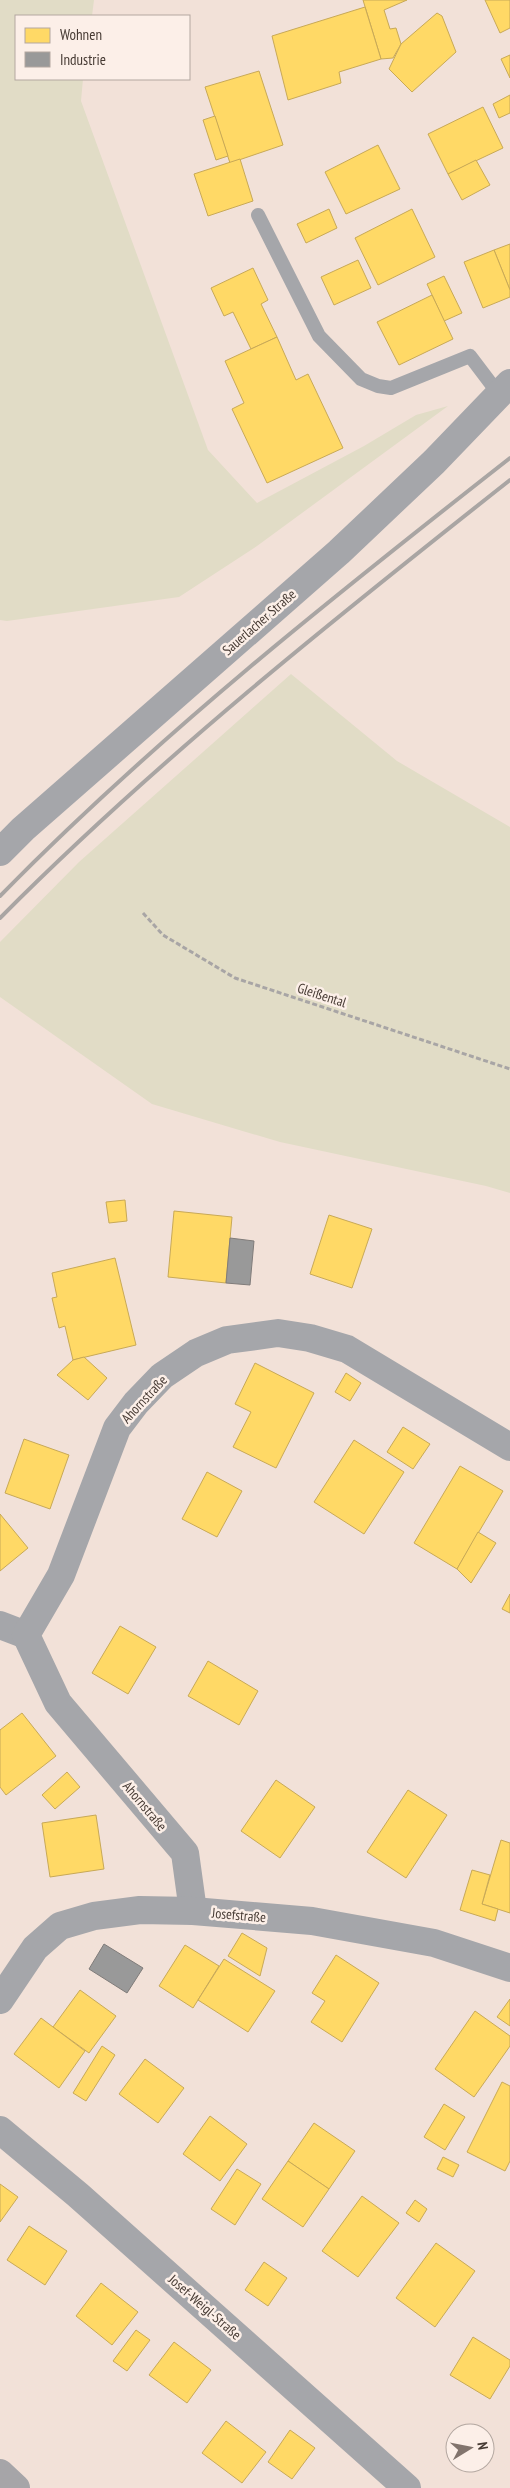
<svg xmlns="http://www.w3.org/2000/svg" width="510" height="2488" viewBox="0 0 510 2488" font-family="'PT Sans Narrow',sans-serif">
	<rect width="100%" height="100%" fill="#f2e1d8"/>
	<g fill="#e1dcc6">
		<polygon points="0,0 94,0 92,16 16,16 16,79 83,79 81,101 208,450 257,503 364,446 416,415 448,406 257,546 179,597 7,621 0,620"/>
		<polygon points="291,674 397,761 510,827 510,1193 486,1186 280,1142 152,1104 0,997 0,942 79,862"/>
	</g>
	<g fill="#ffd966" stroke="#c8a957">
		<polygon points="363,0 407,0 384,10 390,29 396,28 401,44 393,58 381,59"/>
		<polygon points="485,0 510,0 510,28 500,33"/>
		<polygon points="365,7 381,59 339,72 341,83 288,100 272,36"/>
		<polygon points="437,13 442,16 456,52 412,92 389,69 401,44"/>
		<polygon points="510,55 510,78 501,59"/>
		<polygon points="259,71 283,145 230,163 205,87"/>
		<polygon points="510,95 510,113 499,118 493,104"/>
		<polygon points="483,107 503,148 448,174 428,134"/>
		<polygon points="215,116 228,156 216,160 203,120"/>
		<polygon points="378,145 400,189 346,214 325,172"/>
		<polygon points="240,159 253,201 208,216 194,174"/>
		<polygon points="476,160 490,185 462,200 448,174"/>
		<polygon points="329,209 337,228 306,243 297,224"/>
		<polygon points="412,209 435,257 378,285 355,238"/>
		<polygon points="510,244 510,290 494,250"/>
		<polygon points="494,250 510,290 510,297 483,308 464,262"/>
		<polygon points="358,260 371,288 334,305 321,277"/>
		<polygon points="253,268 268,300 261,304 277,337 251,349 233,312 224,316 211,288"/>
		<polygon points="444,276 462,313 444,321 427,284"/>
		<polygon points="432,295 453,339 399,365 377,322"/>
		<polygon points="277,337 296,380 308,374 343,448 267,483 232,409 244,403 225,361"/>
		<polygon points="125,1200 127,1221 109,1223 106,1202"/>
		<polygon points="174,1211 232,1217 226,1283 168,1277"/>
		<polygon points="329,1215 372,1229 352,1288 310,1274"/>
		<polygon points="115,1258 136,1345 73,1360 65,1326 59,1328 52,1298 57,1297 52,1273"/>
		<polygon points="84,1357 107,1378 88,1400 57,1375 73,1360"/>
		<polygon points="255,1363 314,1393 276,1468 233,1447 251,1412 235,1404"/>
		<polygon points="346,1373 361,1383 350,1401 335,1392"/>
		<polygon points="403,1427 430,1444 413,1469 387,1452"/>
		<polygon points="24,1439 69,1455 50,1509 5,1493"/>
		<polygon points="354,1440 404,1472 364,1534 314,1502"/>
		<polygon points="460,1466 503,1491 457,1569 414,1543"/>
		<polygon points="207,1472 242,1491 217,1537 182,1519"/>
		<polygon points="0,1514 28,1548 0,1571"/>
		<polygon points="478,1532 496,1543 471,1583 457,1569"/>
		<polygon points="510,1594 510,1613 502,1609"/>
		<polygon points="120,1626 156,1647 128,1694 92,1673"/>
		<polygon points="208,1661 258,1691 239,1725 188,1696"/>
		<polygon points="22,1713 56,1756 6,1795 0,1787 0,1730"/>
		<polygon points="67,1772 80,1787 55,1809 42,1795"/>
		<polygon points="276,1780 315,1807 280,1858 241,1831"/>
		<polygon points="408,1790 447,1815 406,1878 367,1852"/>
		<polygon points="96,1815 104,1869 50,1877 42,1823"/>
		<polygon points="501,1840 510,1843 510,1913 482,1904"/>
		<polygon points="472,1870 490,1875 482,1904 498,1909 495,1921 460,1910"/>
		<polygon points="242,1933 267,1948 260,1976 228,1956"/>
		<polygon points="185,1945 219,1966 193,2008 159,1986"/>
		<polygon points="336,1955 379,1983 342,2042 311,2022 325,2001 312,1993"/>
		<polygon points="224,1959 275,1991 248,2032 198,2000"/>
		<polygon points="80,1990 116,2016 89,2053 53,2027"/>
		<polygon points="510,1999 510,2026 497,2017"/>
		<polygon points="475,2011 510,2036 510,2046 474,2097 435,2069"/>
		<polygon points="41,2018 85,2051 59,2088 14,2054"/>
		<polygon points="102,2046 115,2055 86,2101 73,2093"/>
		<polygon points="145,2059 184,2088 158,2123 119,2094"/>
		<polygon points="502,2082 510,2086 510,2161 505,2171 467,2152"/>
		<polygon points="444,2104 465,2117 445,2150 424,2137"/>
		<polygon points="210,2116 247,2144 220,2181 183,2154"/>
		<polygon points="314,2123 355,2151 329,2189 288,2161"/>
		<polygon points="443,2157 459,2165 453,2177 437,2169"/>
		<polygon points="288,2161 329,2189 303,2227 262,2199"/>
		<polygon points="237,2169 261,2184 235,2225 211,2209"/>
		<polygon points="0,2184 18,2197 0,2222"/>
		<polygon points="362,2196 399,2223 358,2277 322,2251"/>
		<polygon points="415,2200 427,2209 419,2222 406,2213"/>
		<polygon points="29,2226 67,2251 45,2285 7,2260"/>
		<polygon points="436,2243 475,2271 435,2327 396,2298"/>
		<polygon points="264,2262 287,2278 268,2306 245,2290"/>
		<polygon points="101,2283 138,2312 112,2345 76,2316"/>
		<polygon points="136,2330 150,2340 127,2371 113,2361"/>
		<polygon points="473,2337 510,2360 510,2366 490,2399 450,2375"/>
		<polygon points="174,2342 211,2370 187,2403 149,2375"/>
		<polygon points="226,2421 266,2452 242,2483 202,2453"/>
		<polygon points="290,2430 315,2448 292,2479 268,2462"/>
	</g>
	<g fill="#999" stroke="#807c7a">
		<polygon points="230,1238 254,1241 250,1285 226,1283"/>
		<polygon points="104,1944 143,1968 127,1993 89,1969"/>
	</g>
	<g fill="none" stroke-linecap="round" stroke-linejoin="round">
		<polyline stroke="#a8a5a5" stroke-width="3" stroke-dasharray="5 2.5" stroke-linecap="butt" points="143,913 163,935 235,978 510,1069"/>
		<polyline stroke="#a5a6aa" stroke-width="14" points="258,215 319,336 361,379 378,386 391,388 470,356 498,393"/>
		<g stroke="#a5a6aa" stroke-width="28">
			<polyline points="0,852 23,829 339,552 434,462 510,383"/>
			<polyline points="0,1625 26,1635"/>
			<polyline points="193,1911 185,1853 58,1703 26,1635 61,1575 117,1428 136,1403 162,1376 196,1353 227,1340 278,1333 310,1338 347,1349 510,1447"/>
			<polyline points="0,2000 35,1948 60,1926 94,1916 140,1910 193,1911 312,1921 434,1943 510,1968"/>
			<polyline points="0,2130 78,2195 407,2488"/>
		</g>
		<polyline stroke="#a6a5a8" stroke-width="28" points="0,2473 16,2488"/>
		<g stroke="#a9a5a3" stroke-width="4">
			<path d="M 0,896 C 157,736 334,596 510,458"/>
			<path d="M 0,918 C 158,759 334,619 510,480"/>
		</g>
	</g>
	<g text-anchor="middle" stroke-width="5" stroke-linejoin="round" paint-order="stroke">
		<g font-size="14" fill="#463a33" stroke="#fcefe8">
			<text transform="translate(259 622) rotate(-41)" y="5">Sauerlacher Straße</text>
			<text transform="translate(322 995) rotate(18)" y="5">Gleißental</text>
			<text transform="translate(144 1399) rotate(-47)" y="5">Ahornstraße</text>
			<text transform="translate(145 1806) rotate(50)" y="5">Ahornstraße</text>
			<text transform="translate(239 1915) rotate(5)" y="5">Josefstraße</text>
			<text transform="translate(205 2307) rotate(41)" y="5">Josef-Weigl-Straße</text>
		</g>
	</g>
	<rect x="15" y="15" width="175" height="65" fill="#fcefe8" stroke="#b3a7a0"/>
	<rect x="25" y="28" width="25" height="15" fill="#ffd966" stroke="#b3a7a0"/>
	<text x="60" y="40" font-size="15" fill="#463a33">Wohnen</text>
	<rect x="25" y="52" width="25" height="15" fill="#999999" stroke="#b3a7a0"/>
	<text x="60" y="65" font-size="15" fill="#463a33">Industrie</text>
	<g transform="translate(470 2448) rotate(80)"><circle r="24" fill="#fcefe8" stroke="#b3a7a0"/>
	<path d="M0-4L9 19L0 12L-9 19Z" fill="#82746d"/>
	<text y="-8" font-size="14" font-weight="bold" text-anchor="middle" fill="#463a33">N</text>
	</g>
</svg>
